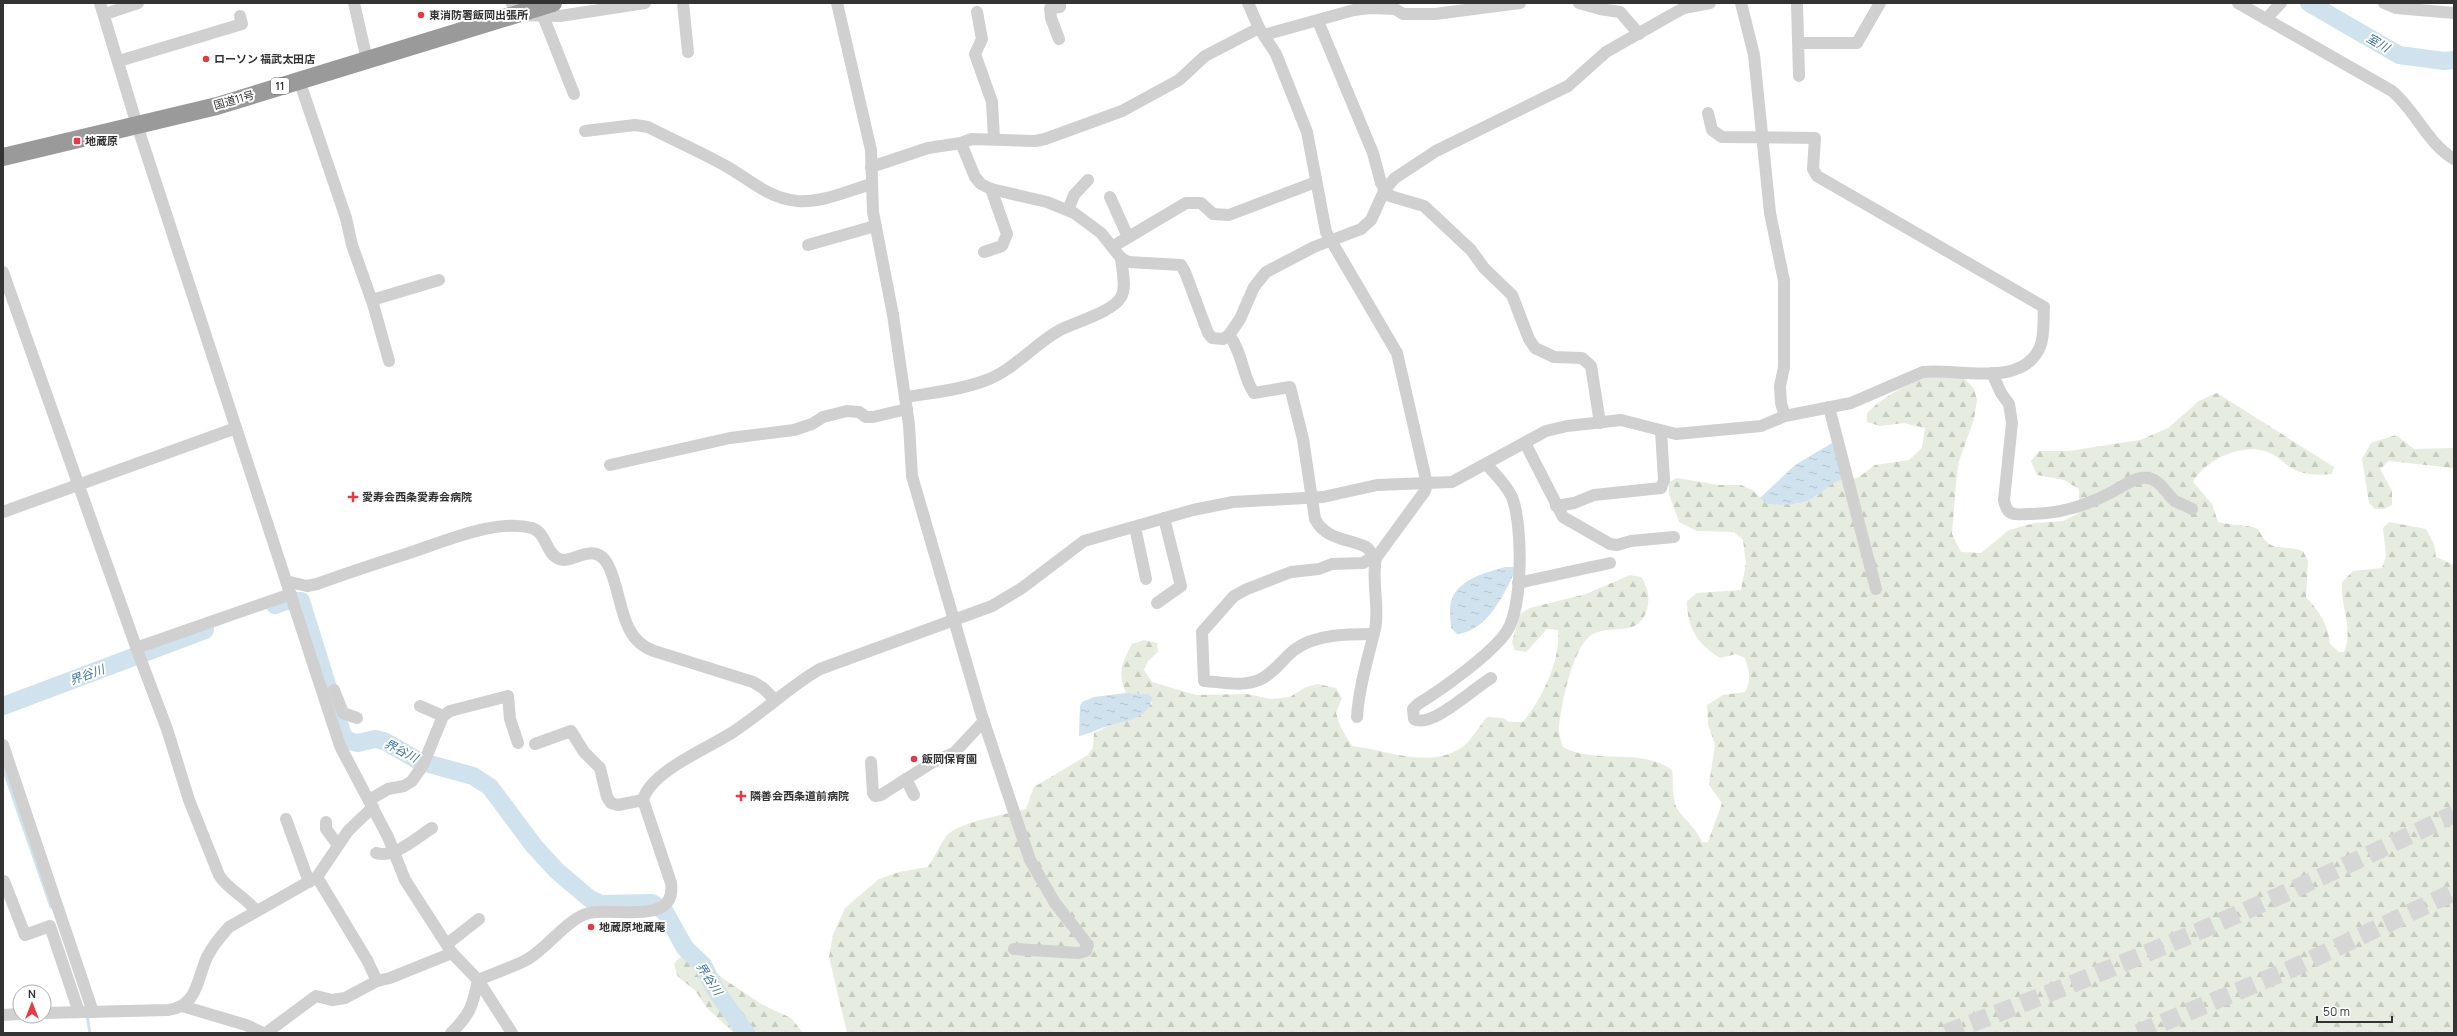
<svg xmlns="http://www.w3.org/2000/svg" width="2457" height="1036" viewBox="0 0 2457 1036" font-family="Manrope,'Noto Sans JP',sans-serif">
	<defs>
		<pattern id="forest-firs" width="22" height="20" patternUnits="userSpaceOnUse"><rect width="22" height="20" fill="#e6ecdf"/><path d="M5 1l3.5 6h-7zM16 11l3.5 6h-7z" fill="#c6cbc0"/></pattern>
		<pattern id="water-ripples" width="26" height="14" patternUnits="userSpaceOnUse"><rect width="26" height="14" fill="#cfe2ee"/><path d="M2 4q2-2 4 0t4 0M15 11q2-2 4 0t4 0" fill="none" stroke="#b2c2cd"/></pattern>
	</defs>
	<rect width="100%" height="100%" fill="#fff"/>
	<g fill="url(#forest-firs)">
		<path d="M 1936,375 L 1964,378 L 1974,389 L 1977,400 L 1974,419 L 1959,461 L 1956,483 L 1952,534 L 1961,552 L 1981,553 L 2009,530 L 2035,523 L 2063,521 L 2079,513 L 2079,489 L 2064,480 L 2037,475 L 2031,461 L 2039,451 L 2069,451 L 2140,440 L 2168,428 L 2199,401 L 2217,393 L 2334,467 L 2332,474 C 2317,475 2303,476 2290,467 C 2281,461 2276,454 2265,451 C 2240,444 2205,460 2193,482 L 2212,504 L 2218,522 C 2233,526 2243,523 2258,529 C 2271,555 2279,543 2303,551 L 2308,561 L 2306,597 C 2319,611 2328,624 2330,644 L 2339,652 L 2344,652 C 2354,628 2340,607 2342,582 L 2353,571 L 2382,568 L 2386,556 L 2383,528 L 2389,522 L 2426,529 L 2434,544 L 2436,557 L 2454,565 L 2454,1033 L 847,1033 L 829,957 L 833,935 L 845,908 L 879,879 L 899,872 L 928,867 C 932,861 945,837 947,835 C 963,821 1004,815 1026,809 L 1034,787 L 1088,755 L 1093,747 L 1094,733 C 1117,720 1132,725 1152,703 L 1148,694 L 1126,693 C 1117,672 1122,663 1132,644 L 1144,640 L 1157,643 L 1158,652 L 1148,661 L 1144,670 L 1152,682 L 1196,695 L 1247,694 L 1271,699 L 1290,697 L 1304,688 L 1317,684 L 1336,688 L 1342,698 L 1336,713 L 1341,728 L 1352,746 C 1387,750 1436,772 1467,743 C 1474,736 1480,725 1487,717 L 1503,718 L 1509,722 L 1523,722 C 1542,699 1561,660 1558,630 L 1547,629 L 1526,652 L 1515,650 L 1512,642 L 1520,614 L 1530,608 L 1586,594 L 1630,575 L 1641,577 C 1648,588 1650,597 1647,609 C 1639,638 1612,624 1593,634 C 1573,644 1560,708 1559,730 C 1559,735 1561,742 1563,747 C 1596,765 1640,747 1672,770 C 1674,782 1671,800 1678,810 C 1688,824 1694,825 1702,842 L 1708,842 L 1722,803 L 1709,785 L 1715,745 L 1708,724 L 1707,705 L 1723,695 L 1745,692 C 1752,680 1749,671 1745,658 L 1736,654 L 1720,658 C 1697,644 1687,627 1687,601 L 1697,593 L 1741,590 L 1746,563 L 1743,540 L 1734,532 L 1697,531 L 1679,522 L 1669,494 L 1669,482 L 1677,478 L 1719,485 L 1741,485 L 1752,490 L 1767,504 L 1797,504 L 1817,496 L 1832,482 L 1859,477 L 1875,465 L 1909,460 L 1922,448 L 1925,428 L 1904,423 L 1880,426 L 1867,422 L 1867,413 C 1885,395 1911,381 1936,375 Z"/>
		<polygon points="2396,435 2414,449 2454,448 2454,468 2389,461 2380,469 2392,491 2392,505 2384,509 2375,509 2369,503 2362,459 2371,443"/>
		<polygon points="689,956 763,1005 791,1018 803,1033 734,1033 707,1008 695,990 678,977 674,964 680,957"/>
	</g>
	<g fill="url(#water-ripples)">
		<path d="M 1832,443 L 1834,446 L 1842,480 C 1829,483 1826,490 1816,496 C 1801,506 1784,505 1767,504 L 1760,498 L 1795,465 Z"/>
		<path d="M 1505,567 L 1514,567 L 1515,571 C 1504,595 1487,631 1457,634 L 1451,628 C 1451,620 1449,610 1451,602 C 1457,579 1485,573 1505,567 Z"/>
		<path d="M 1126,693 L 1148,694 L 1152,697 C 1151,720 1118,722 1102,728 C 1094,731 1088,734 1079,736 L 1080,706 L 1082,702 L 1094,697 Z"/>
	</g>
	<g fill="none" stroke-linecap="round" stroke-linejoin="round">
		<g stroke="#cfe2ee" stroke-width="3">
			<polyline points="3,768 51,907"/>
			<polyline points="87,1015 90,1033"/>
		</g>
		<g stroke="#cfe2ee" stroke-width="18">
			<polyline points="2309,3 2399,55 2444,61 2454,60"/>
			<polyline points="275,605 286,601 301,601 343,736 349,741 358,743 375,739 384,741 419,761 473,776 490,787 534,846 557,871 590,899 601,904 652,903 665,912 685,948 703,965 715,989 746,1033"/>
			<polyline points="3,706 205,630"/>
		</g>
		<g stroke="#d6d6d6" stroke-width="18" stroke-dasharray="18 9" stroke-linecap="butt">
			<path d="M 1946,1033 C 2119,968 2288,895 2454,814"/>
			<polyline points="2138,1033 2291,969 2454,892"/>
		</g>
		<g stroke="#d0d0d0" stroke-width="12">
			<polyline points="100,3 137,125 340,746 388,837 405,880 452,953 478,980 512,1033"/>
			<polyline points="354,3 367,60"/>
			<polyline points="512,3 515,15 560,16 645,3"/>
			<polyline points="683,3 688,52"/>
			<polyline points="837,3 871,150 873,212 893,315 909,425 912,476 981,713 1030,860 1055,903 1088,945 1086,951 1079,953 1014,949"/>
			<path d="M 1248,3 L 1259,28 L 1276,54 L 1307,132 L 1326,232 L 1397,353 L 1427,484 L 1425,491 L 1376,558 C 1371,582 1380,607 1375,629 C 1368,658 1359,687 1357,717"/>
			<polyline points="1579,3 1600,9 1620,12 1639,34"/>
			<polyline points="1741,3 1754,55 1770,213 1784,281 1784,367 1780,386 1781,403 1785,416"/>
			<polyline points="1797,3 1799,76"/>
			<path d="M 2238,3 L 2392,91 C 2416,111 2427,143 2454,159"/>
			<polyline points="2384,3 2396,8 2454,13"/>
			<polyline points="977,12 982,39 975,54 992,102 994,139"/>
			<polyline points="105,14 138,3"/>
			<polyline points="543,16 574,94"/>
			<polyline points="2266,19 2281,3"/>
			<polyline points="1318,21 1373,153 1381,183 1390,196 1424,206 1471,250 1484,268 1512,295 1529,339 1535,348 1554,357 1582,358 1591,366 1600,423"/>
			<polyline points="1264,35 1354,10 1370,8 1395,9 1403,14 1435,14 1520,3"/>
			<polyline points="1059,39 1051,18 1050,8 1060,7 1060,3"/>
			<polyline points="1799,43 1857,43 1880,3"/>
			<polyline points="119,61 242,24 240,16"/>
			<polyline points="299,80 346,218 352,245 373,304 389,361"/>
			<path d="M 585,131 L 635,125 L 648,127 C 673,140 699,151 724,165 C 748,178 767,198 797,201 C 821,203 848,191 871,184"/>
			<polyline points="961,143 975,177 981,184 991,189 1047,202 1074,213 1101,233 1121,258 1128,262 1181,265 1185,272 1208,333 1212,338 1223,339 1229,335 1240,319 1254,287 1266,272 1314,247 1361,229 1371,220 1385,189 1395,178 1436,151 1568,86 1606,52 1671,15 1684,8 1710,3"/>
			<polyline points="871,167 928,148 961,143 972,139 1035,141 1045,139 1122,111 1179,80 1205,56 1259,28"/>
			<polyline points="1110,197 1128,237"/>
			<polyline points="1068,210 1074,195 1088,180"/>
			<polyline points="808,245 875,226"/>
			<polyline points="1112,247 1186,203 1201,203 1213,214 1229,215 1316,182"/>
			<polyline points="984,252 1002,246 1007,234 991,189"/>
			<path d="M 3,272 L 140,658 L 167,729 L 189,800 L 219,875 C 228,890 246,897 256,911"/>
			<polyline points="372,300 439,280"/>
			<path d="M 1229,335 C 1243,353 1242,376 1254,393 L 1290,387 L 1303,439 L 1315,519 C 1326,540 1347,538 1366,547 C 1371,550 1372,556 1376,558"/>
			<path d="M 1992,373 L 2001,393 L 2009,404 L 2012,423 L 2004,500 C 2007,516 2014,515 2029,514 C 2057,514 2083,507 2108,494 C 2119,489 2129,480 2141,478 C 2160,476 2164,492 2175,501 C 2180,504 2187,506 2192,509"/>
			<path d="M 906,397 C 931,393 959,390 984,381 C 1013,371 1033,345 1060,330 C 1075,322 1113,312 1121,297 C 1127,287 1122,270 1121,258"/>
			<polyline points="1829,407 1876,589"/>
			<polyline points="1525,443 1563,517 1610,544 1617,545 1631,541 1674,537"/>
			<path d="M 1486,464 C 1495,474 1506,484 1512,497 C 1523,525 1523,606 1507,631 C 1493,653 1441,690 1418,704 L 1413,709 L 1414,719 C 1431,729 1474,688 1491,678"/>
			<polyline points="610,465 730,438 794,430 812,424 823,417 847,411 859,412 866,417 873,417 907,409"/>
			<polyline points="1556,506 1574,503 1594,495 1661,488 1664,480 1661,431"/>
			<polyline points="3,512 236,428"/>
			<polyline points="1135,527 1146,579"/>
			<path d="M 1373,557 L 1363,563 L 1332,564 L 1319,569 L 1291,572 L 1247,589 L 1234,596 L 1202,632 L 1204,681 C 1221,682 1243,687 1259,680 C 1273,674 1282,660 1294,650 C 1315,634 1348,634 1373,634"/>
			<path d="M 286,581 L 307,586 L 317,584 C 347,573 378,563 409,553 C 443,542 496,518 532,528 C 547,533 545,553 559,559 C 572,565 596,538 609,567 C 623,596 619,639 654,651 L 753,682 L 763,688 L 775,700"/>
			<polyline points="1518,583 1610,563"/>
			<polyline points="1157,603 1181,586 1164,518"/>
			<polyline points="136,648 291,594"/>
			<polyline points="334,690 343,713 357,718"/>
			<polyline points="420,706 443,716"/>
			<polyline points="535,744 571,731 584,752 600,768 607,797 611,803 618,805 643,800"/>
			<polyline points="3,745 93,1012"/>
			<polyline points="871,762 873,793 875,796 881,795 933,762 954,753 984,721"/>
			<polyline points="906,779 914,795"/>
			<polyline points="369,800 388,789 404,786 412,781 423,765 443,716 450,711 508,696 510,719 518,743"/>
			<polyline points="286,819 309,882"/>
			<polyline points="326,822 326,829 338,845"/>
			<path d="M 376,853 C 394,859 417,837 432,828"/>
			<polyline points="317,877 367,960 377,981"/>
			<polyline points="4,881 25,935 50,926 79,1012"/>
			<polyline points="447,944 479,919"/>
			<polyline points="182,1006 246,1025 263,1033"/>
			<path d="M 44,1013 L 168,1010 C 198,1006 197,979 207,957 C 213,945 220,937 229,927 L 317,877 L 348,831 L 373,807"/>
			<polyline points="3,1015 20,1014"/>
			<polyline points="266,1033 316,996 332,1000 345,998 377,981 390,978 452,953"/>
			<path d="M 451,1033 C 470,1015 473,1005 478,980 C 492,974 516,966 528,959 C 547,948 568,918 589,913 C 615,907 677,926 671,883 L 643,800 C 651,770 712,747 736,730 C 765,711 790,686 820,669 L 992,606 L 1022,588 L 1084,541 L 1193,510 L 1233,502 L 1323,497 L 1377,485 L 1452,482 L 1546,431 L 1567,426 L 1621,420 L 1676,434 L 1761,426 L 1785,416 L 1851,403 L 1923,372 C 1957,368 2022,389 2040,347 C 2045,335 2043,319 2044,307 L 1817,176 L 1813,169 L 1815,138 L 1722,137 L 1712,130 L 1708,113"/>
		</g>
		<polyline stroke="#9a9a9a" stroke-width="18" points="3,157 217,106 553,3"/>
	</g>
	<g fill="#e63946" stroke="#fff" stroke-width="1.5">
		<circle cx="421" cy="15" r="4"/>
		<circle cx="206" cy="59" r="4"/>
		<rect x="73" y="137" width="8" height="8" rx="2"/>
		<path d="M351 491h4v4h4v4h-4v4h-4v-4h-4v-4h4z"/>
		<circle cx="914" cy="759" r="4"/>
		<path d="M739 790h4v4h4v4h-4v4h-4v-4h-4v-4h4z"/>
		<circle cx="591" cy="927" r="4"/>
	</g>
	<g text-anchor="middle" stroke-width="4" stroke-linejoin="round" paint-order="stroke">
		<rect fill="#fff" stroke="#707070" stroke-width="1" x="271" y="78" width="18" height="16" rx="3"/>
		<g font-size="10" font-weight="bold" fill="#333">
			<text x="280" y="90">11</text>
		</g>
		<g font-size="11" font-weight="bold" fill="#333" stroke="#fff" text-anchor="start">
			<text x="429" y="19">東消防署飯岡出張所</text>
			<text x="214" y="63">ローソン 福武太田店</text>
			<text x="85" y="145">地蔵原</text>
			<text x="362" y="501">愛寿会西条愛寿会病院</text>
			<text x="922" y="763">飯岡保育園</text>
			<text x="750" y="800">隣善会西条道前病院</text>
			<text x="599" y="931">地蔵原地蔵庵</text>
		</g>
		<g font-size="11" fill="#333" stroke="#fff">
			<text transform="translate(234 100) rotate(-16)" y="4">国道11号</text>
		</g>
		<g font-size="12" font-style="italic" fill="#3f7597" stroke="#fff">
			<text transform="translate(2378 43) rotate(30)" y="4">室川</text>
			<text transform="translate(87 675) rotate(-20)" y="4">界谷川</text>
			<text transform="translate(401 751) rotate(27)" y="4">界谷川</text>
			<text transform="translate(709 979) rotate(57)" y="4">界谷川</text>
		</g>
	</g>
	<rect width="2457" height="1036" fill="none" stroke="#333333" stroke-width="8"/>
	<g transform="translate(32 1004)"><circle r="19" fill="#ffffff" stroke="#adadad"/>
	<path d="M0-3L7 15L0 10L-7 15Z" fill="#e63946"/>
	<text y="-6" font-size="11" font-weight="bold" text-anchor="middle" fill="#333333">N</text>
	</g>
	<path d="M2317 1016v6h75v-6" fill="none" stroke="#333333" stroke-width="2"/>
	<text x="2323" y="1016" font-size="12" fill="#333333" stroke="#ffffff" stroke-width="3" paint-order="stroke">50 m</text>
</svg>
